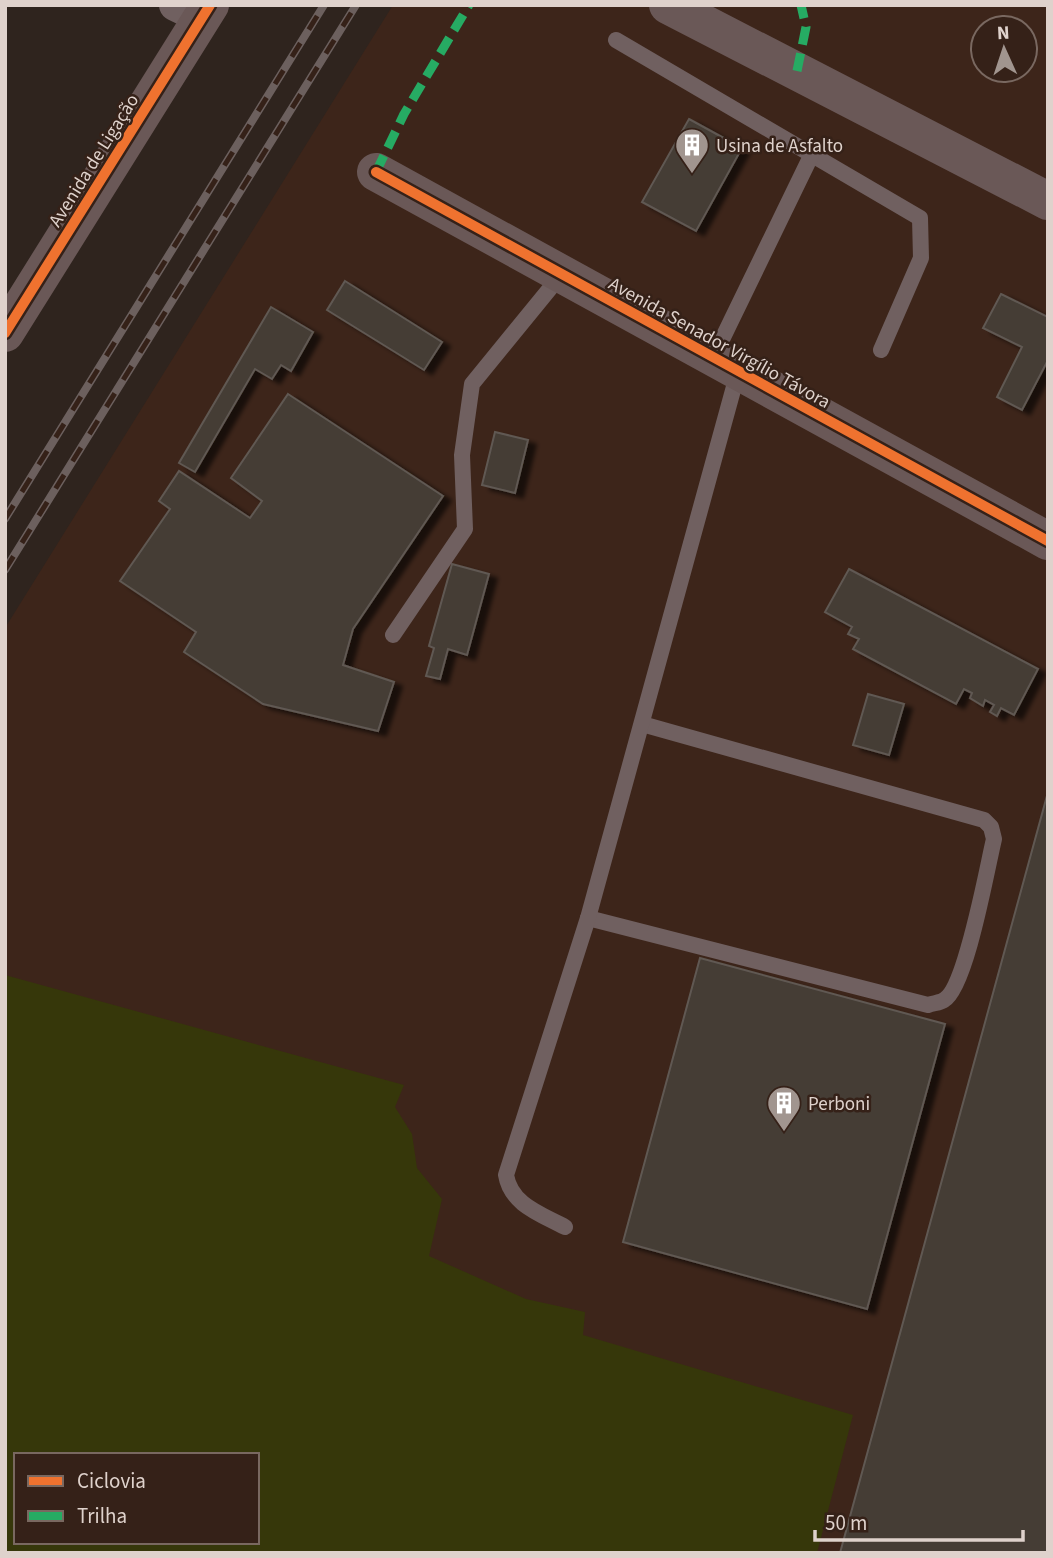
<svg xmlns="http://www.w3.org/2000/svg" width="1053" height="1558" viewBox="0 0 1053 1558" font-family="'Source Sans 3',sans-serif">
	<defs>
		<filter id="shadow"><feDropShadow dx="8" dy="4.5" stdDeviation="2" flood-color="#0009"/></filter>
	</defs>
	<rect width="100%" height="100%" fill="#2f241e"/>
	<path fill="#3d251a" fill-rule="evenodd" d="M 393,5 L 1048,5 L 1048,1553 L 5,1553 L 5,628 ZM 983,28 L 1025,28 L 1025,70 L 983,70 ZM 16,1455 L 257,1455 L 257,1542 L 16,1542 Z"/>
	<path fill="#36370a" fill-rule="evenodd" d="M 5,975 L 404,1085 L 395,1107 L 412,1134 L 417,1168 L 442,1199 L 429,1256 L 526,1299 L 585,1312 L 583,1335 L 853,1415 L 817,1553 L 5,1553 ZM 16,1455 L 257,1455 L 257,1542 L 16,1542 Z"/>
	<g fill="#443c36" stroke="#605952" stroke-width="2" filter="url(#shadow)">
		<polygon points="689,119 742,148 696,231 642,202"/>
		<polygon points="345,281 442,342 424,370 327,310"/>
		<polygon points="1001,294 1048,317 1048,360 1022,410 997,397 1022,347 983,328"/>
		<polygon points="271,307 313,332 291,371 281,365 272,379 255,369 195,472 179,463"/>
		<polygon points="288,394 443,496 353,629 343,665 394,682 378,731 263,704 184,652 196,632 120,581 170,509 159,501 179,471 250,518 262,501 231,478"/>
		<polygon points="495,432 528,440 515,493 482,485"/>
		<polygon points="452,564 489,574 467,655 448,649 440,679 426,676 434,648 429,646"/>
		<polygon points="849,569 1038,669 1014,715 1001,708 997,716 990,712 994,705 985,700 983,706 970,698 972,693 964,689 956,704 853,649 859,639 848,634 852,627 825,612"/>
		<polygon points="868,694 904,704 889,755 853,745"/>
		<polygon points="1048,792 1048,1553 840,1553"/>
		<polygon points="700,958 945,1024 867,1309 623,1242"/>
	</g>
	<g fill="none" stroke-linecap="round" stroke-linejoin="round">
		<g stroke="#706060" stroke-width="16">
			<polyline points="616,40 920,218 921,258 881,350"/>
			<polyline points="713,358 811,156"/>
			<polyline points="393,635 465,529 462,455 472,384 561,275"/>
			<path d="M 588,918 L 928,1005 C 933,1003 940,1003 944,1000 C 966,988 987,868 994,839 L 991,827 L 984,820 L 642,724"/>
			<path d="M 565,1227 C 541,1214 511,1205 506,1175 L 588,918 L 738,372"/>
		</g>
		<polyline stroke="#706060" stroke-width="32" points="175,5 202,18"/>
		<g stroke="#6a5857" stroke-width="38">
			<polyline points="668,5 1048,201"/>
			<polyline points="376,172 1048,541"/>
			<polyline points="5,333 210,5"/>
		</g>
		<g stroke="#6c605e" stroke-width="8">
			<g id="rail">
				<polyline points="5,519 324,5"/>
				<polyline points="5,570 356,5"/>
			</g>
		</g>
		<use href="#rail" stroke="#352118" stroke-width="5" stroke-dasharray="16" stroke-linecap="butt"/>
		<g stroke="#26ab63" stroke-width="9" stroke-dasharray="18 9" stroke-linecap="butt">
			<polyline points="797,71 806,27 801,5"/>
			<polyline points="376,172 404,114 469,5"/>
		</g>
		<g stroke="#352118" stroke-width="15">
			<g id="cycleway">
				<polyline points="376,172 1048,541"/>
				<polyline points="5,333 210,5"/>
			</g>
		</g>
		<use href="#cycleway" stroke="#ef722f" stroke-width="10"/>
	</g>
	<defs>
		<g id="building-pin" transform="scale(1.75)"><path d="M0 17L-7.5 6A9.5 9.5 0 1 1 7.5 6Z" fill="#a1958f" stroke="#352118"/><path d="M-4-6H4V6H1V3H-1V6H-4ZM-2.5-4.3h1.7v1.8h-1.7ZM.8-4.3h1.7v1.8H.8ZM-2.5-1h1.7V.8h-1.7ZM.8-1h1.7V.8H.8Z" fill="#fff"/></g>
	</defs>
	<g fill-rule="evenodd">
		<use href="#building-pin" x="692" y="145"/>
		<use href="#building-pin" x="784" y="1103"/>
	</g>
	<g text-anchor="middle" stroke-width="5" stroke-linejoin="round" paint-order="stroke">
		<g font-size="19" fill="#dfd2cc" stroke="#352118" text-anchor="start">
			<text x="716" y="152">Usina de Asfalto</text>
			<text x="808" y="1110">Perboni</text>
		</g>
		<g font-size="19" fill="#dfd2cc" stroke="#352118">
			<text transform="translate(93 160) rotate(-58)" y="7">Avenida de Ligação</text>
			<text transform="translate(720 342) rotate(29)" y="7">Avenida Senador Virgílio Távora</text>
		</g>
	</g>
	<rect width="1053" height="1558" fill="none" stroke="#dfd2cc" stroke-width="14"/>
	<rect x="14" y="1453" width="245" height="91" fill="#352118" stroke="#796860" stroke-width="2"/>
	<rect x="28" y="1476" width="35" height="10" fill="#ef722f" stroke="#796860" stroke-width="2"/>
	<text x="77" y="1488" font-size="21" fill="#dfd2cc">Ciclovia</text>
	<rect x="28" y="1511" width="35" height="10" fill="#26ab63" stroke="#796860" stroke-width="2"/>
	<text x="77" y="1523" font-size="21" fill="#dfd2cc">Trilha</text>
	<g transform="translate(1004 49) rotate(357)"><circle r="33" fill="#352118" stroke="#796860" stroke-width="2"/>
	<path d="M0-5L12 26L0 18L-12 26Z" fill="#a1958f"/>
	<text y="-10" font-size="19" font-weight="bold" text-anchor="middle" fill="#dfd2cc">N</text>
	</g>
	<path d="M815 1530v10h208v-10" fill="none" stroke="#dfd2cc" stroke-width="3.5"/>
	<text x="825" y="1530" font-size="21" fill="#dfd2cc" stroke="#352118" stroke-width="5" paint-order="stroke">50 m</text>
</svg>
